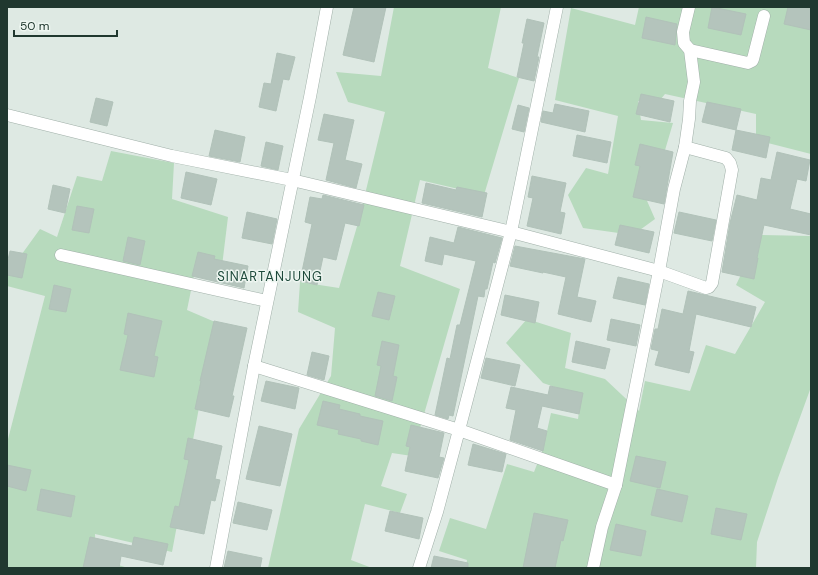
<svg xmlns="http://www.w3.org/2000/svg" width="818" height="575" viewBox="0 0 818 575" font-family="'DM Sans',sans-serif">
	<rect width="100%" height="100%" fill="#dee9e3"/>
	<g fill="#b7dabd">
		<polygon points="394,7 501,7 488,68 519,78 484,195 420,180 400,266 460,289 412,456 392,453 381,486 407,494 400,513 365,504 351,560 372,568 268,568 299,429 331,376 335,328 298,312 300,282 339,288 358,223 385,112 348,102 336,72 381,76"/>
		<polygon points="639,7 811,7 811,154 756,140 756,114 665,94 656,105 638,101 641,120 673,123 663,157 644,194 655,219 633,235 583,228 568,195 586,168 608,174 618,116 555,100 571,8 635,25"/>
		<polygon points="111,151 174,163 172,199 228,217 222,266 197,261 187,310 215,322 172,552 95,534 96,558 128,568 7,568 7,443 45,296 7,286 7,264 14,265 40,229 57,237 77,176 102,181"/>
		<polygon points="760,235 811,236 811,387 778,478 757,542 756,568 466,568 467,560 439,551 450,518 486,529 507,464 534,472 543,449 551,413 578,419 581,396 543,383 506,343 527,319 571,333 565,368 605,379 639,411 645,381 690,391 706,345 735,354 765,302 736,285"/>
	</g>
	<g fill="#b4c4bc" stroke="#b1c2b9">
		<polygon points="354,7 386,7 374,62 343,55"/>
		<polygon points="712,7 746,14 741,35 708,28"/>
		<polygon points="788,7 804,7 811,9 811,30 784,24"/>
		<polygon points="646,17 677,24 675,45 642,38"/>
		<polygon points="527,19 544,23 537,57 539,57 534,81 517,77 524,43 522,43"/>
		<polygon points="277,53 295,57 289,80 283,79 276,111 259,107 264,83 271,84"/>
		<polygon points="641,94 674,101 670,122 636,114"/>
		<polygon points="96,98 113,102 107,126 90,122"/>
		<polygon points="707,102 741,109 736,130 702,122"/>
		<polygon points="555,104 589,111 585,132 541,122 543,111 553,113"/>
		<polygon points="518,105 529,108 524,132 512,129"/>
		<polygon points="324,114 354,120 345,160 362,164 356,188 326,180 334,143 318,140"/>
		<polygon points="215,130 245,137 240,162 209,156"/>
		<polygon points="736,130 770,137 766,158 732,150"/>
		<polygon points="577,135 611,142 607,163 573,156"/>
		<polygon points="266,142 283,146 278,170 261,166"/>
		<polygon points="640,144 673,152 664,204 633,197 640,166 635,165"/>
		<polygon points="777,152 810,160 806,181 797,179 790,209 811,214 811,235 764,225 757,258 758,258 754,279 722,272 730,223 737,195 757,200 761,178 771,180"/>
		<polygon points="186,172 217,179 211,205 181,198"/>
		<polygon points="532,176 566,183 560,212 565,213 561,234 527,226 533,198 528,197"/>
		<polygon points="426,183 456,190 457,187 487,193 482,217 422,203"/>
		<polygon points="53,185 70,189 65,213 48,209"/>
		<polygon points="323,195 364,205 359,226 345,223 336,260 323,257 317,285 300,281 312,224 305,222 310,197 322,199"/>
		<polygon points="77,206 94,209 89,233 72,230"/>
		<polygon points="247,212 277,219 272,244 242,238"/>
		<polygon points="679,212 716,220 712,241 674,233"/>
		<polygon points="620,225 654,232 649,253 615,245"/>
		<polygon points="458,227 502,238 495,263 493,262 487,289 485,289 484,297 478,296 453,416 449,415 448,419 435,415 447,358 450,359 457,325 460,325 476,261 444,254 442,265 425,261 430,237 454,243"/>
		<polygon points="128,237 145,241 140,265 123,261"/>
		<polygon points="515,246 585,259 577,297 596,301 591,322 558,314 566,277 543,272 543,273 510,266"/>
		<polygon points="10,251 27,254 22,278 7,275 7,264"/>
		<polygon points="198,252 215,256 214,259 248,266 244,288 192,276"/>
		<polygon points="618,277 649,284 645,305 613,298"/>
		<polygon points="54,285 71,289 66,312 49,309"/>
		<polygon points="688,291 756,307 751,327 696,314 689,351 694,352 689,373 655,365 659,351 651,349 655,329 658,329 662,309 683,314"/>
		<polygon points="378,292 395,296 389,320 372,316"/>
		<polygon points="505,295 539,302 535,323 501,315"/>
		<polygon points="128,313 162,321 154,356 158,357 154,377 120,370 128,335 124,334"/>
		<polygon points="611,319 640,325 636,346 607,340"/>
		<polygon points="214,321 247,328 232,396 234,396 229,417 195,409 201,381 200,381"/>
		<polygon points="382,341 399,345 393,376 397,377 392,401 375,396 381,366 377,365"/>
		<polygon points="576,341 610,349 605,369 572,362"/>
		<polygon points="312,352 329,356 324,380 307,375"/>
		<polygon points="486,358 520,365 515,386 481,378"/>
		<polygon points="266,381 299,388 295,409 261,401"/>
		<polygon points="550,386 583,393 579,414 542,406 537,428 547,431 543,451 510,440 516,410 506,408 511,387 548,395"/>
		<polygon points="323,401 340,405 339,409 360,414 360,416 383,421 378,445 361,441 361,439 338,434 339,430 317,425"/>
		<polygon points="411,425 444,433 439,457 444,458 438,478 405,471 410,447 406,446"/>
		<polygon points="259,426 292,434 280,486 246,479"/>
		<polygon points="188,438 222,446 215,479 220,480 215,501 211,500 204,534 170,527 175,506 179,507 189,460 184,459"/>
		<polygon points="473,444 506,454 502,472 468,465"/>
		<polygon points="636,456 666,462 660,488 630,481"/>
		<polygon points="7,465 31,470 26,491 7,486"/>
		<polygon points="41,489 75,496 71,517 37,510"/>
		<polygon points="657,489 688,496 682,522 651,515"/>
		<polygon points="238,502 272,510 267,530 233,523"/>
		<polygon points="716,508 747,514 741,540 711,534"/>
		<polygon points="390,511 423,518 419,539 385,531"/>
		<polygon points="534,513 568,520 563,541 561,540 555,568 523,568"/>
		<polygon points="616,524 646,531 641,556 610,550"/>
		<polygon points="90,537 132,546 134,537 168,544 163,565 121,556 119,568 83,568"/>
		<polygon points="228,551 262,558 260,568 224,568"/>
		<polygon points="434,556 468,563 468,568 431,568"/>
	</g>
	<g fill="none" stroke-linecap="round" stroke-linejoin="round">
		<g stroke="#a1b0a9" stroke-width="13">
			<g id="street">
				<polyline points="690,50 748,63 752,61 753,59 764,16"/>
				<polyline points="7,115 172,156 292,180 511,232 659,271 706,288 709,287 712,283 732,170 730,163 726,158 685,147"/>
				<polyline points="61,255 267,301"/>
				<polyline points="254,366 459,430 616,485"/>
				<polyline points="216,568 254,366 310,97 327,7"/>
				<polyline points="419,568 437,512 459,430 511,232 557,7"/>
				<polyline points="593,568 602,527 616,485 659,271 674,189 685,147 689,119 690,101 694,82 690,50 684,43 683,32 689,7"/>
			</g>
		</g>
		<use href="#street" stroke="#fff" stroke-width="12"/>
	</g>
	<g text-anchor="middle" stroke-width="3" stroke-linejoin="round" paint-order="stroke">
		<g font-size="13" letter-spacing="1" fill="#1d493a" stroke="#eef6f1">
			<text x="270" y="281">SINARTANJUNG</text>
		</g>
	</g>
	<rect width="818" height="575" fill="none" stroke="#20382f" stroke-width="16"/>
	<path d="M14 30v6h103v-6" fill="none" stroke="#20382f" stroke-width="2"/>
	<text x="20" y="30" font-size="12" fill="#20382f" stroke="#eef6f1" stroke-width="3" paint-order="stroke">50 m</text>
</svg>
